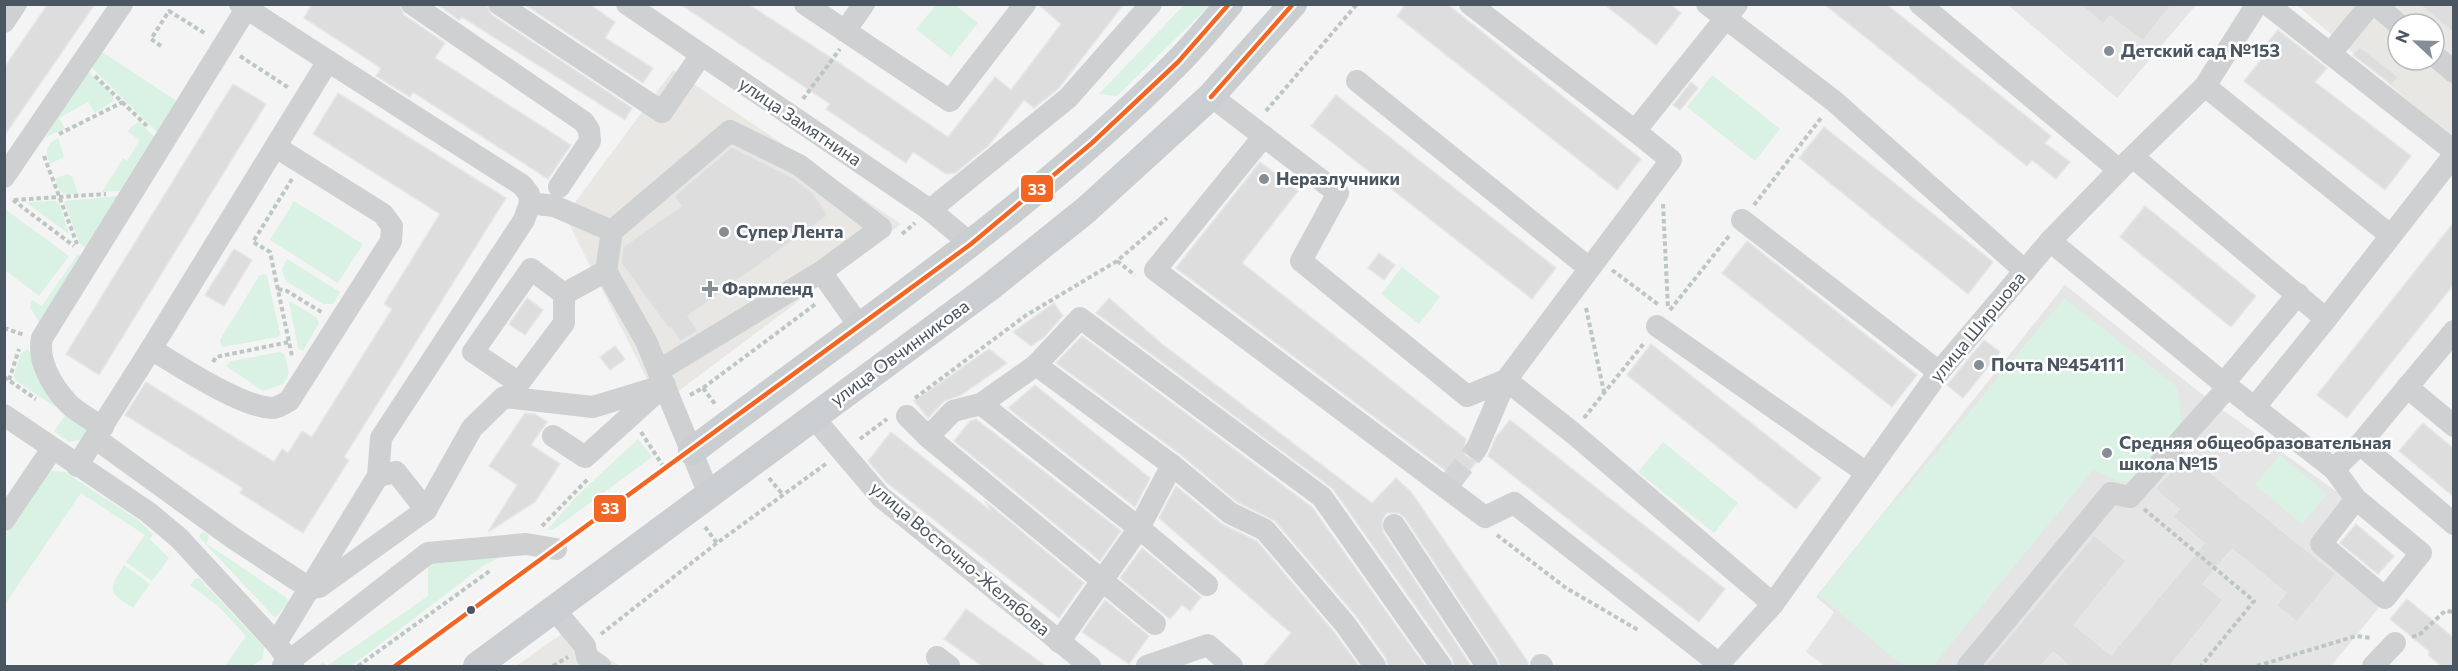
<svg xmlns="http://www.w3.org/2000/svg" width="2458" height="671" viewBox="0 0 2458 671" font-family="Commissioner,sans-serif">
	<rect width="100%" height="100%" fill="#f4f4f4"/>
	<g fill="#e8e7e3" fill-rule="evenodd">
		<path d="M 2297,5 L 2453,5 L 2453,139 ZM 2398,24 L 2434,24 L 2434,60 L 2398,60 Z"/>
		<polygon points="673,70 901,224 660,405 565,216"/>
		<polygon points="563,633 620,666 516,666"/>
	</g>
	<g fill="#e6e5e6">
		<polygon points="2008,5 2196,5 2117,98"/>
		<polygon points="2065,285 2213,403 2347,499 2310,547 2381,605 2331,666 1825,666 1806,652 1834,612 1816,597"/>
	</g>
	<g fill="#d9f2e3">
		<polygon points="936,5 955,5 978,23 951,57 916,29"/>
		<polygon points="1184,5 1210,5 1117,96 1099,94"/>
		<polygon points="99,50 180,103 160,135 89,65"/>
		<polygon points="86,69 113,96 113,101 95,113 88,102 59,118 65,129 46,137"/>
		<polygon points="1712,75 1780,129 1755,161 1687,107"/>
		<polygon points="139,122 157,139 126,190 102,192 123,158 127,161 140,140 128,132 132,126"/>
		<path d="M 58,138 L 64,157 L 50,164 C 45,152 45,145 58,138 Z"/>
		<polygon points="67,174 72,176 78,194 64,194 60,191 55,179"/>
		<polygon points="119,196 87,248 80,244 64,201"/>
		<polygon points="54,201 59,203 69,234 28,204 28,202"/>
		<polygon points="294,201 363,244 338,283 270,240"/>
		<polygon points="6,210 69,256 39,296 5,270"/>
		<polygon points="78,254 82,257 39,322 30,307 32,300 42,306"/>
		<polygon points="287,259 340,292 333,304 323,304 286,281 282,270"/>
		<polygon points="1402,267 1440,297 1419,324 1381,294"/>
		<polygon points="264,274 267,276 280,334 278,337 222,347 220,340 259,276"/>
		<polygon points="2064,298 2177,387 2182,426 2137,481 2121,482 2093,470 1933,666 1903,666 1819,595 1880,517 1911,483"/>
		<polygon points="289,301 316,317 319,323 303,351 298,348"/>
		<polygon points="28,349 46,384 58,402 55,407 15,380 14,375 21,353"/>
		<polygon points="280,352 285,355 289,374 283,384 263,391 226,366 231,361"/>
		<polygon points="67,413 90,431 80,440 69,442 54,431"/>
		<polygon points="638,439 652,457 553,530 547,530 578,495"/>
		<polygon points="1663,442 1738,503 1714,533 1638,472"/>
		<polygon points="2280,455 2327,494 2302,524 2255,485"/>
		<polygon points="51,471 65,472 138,520 153,534 150,539 169,558 152,581 126,562 145,535 81,493 5,604 5,535 46,474"/>
		<polygon points="202,532 209,535 207,544 287,598 288,603 275,618 199,537"/>
		<polygon points="502,556 483,566 351,666 318,666 323,662 327,666 428,596 428,562"/>
		<path d="M 124,565 L 150,584 L 133,608 C 109,592 107,591 124,565 Z"/>
		<polygon points="199,578 264,647 263,658 252,666 225,666 246,636 218,606 190,585 195,579"/>
	</g>
	<g fill="#ddddde" stroke="#e5e6e7" stroke-width="1.5">
		<polygon points="48,4 95,4 4,136 4,68"/>
		<polygon points="312,4 399,4 404,15 445,43 435,58 571,145 548,179 413,92 410,97 376,76 381,68 304,18"/>
		<polygon points="437,4 486,4 492,15 632,108 625,120 462,17 459,20"/>
		<polygon points="524,4 589,4 615,22 605,38 653,68 643,83"/>
		<polygon points="680,4 748,4 836,61 948,137 995,77 1011,90 1061,24 1038,4 1124,4 1059,88 1034,108 1024,100 989,145 955,173 946,174 913,152 906,163 826,109 830,104"/>
		<polygon points="1406,4 1447,4 1641,159 1617,190 1397,16"/>
		<polygon points="1604,4 1670,4 1681,13 1656,45"/>
		<polygon points="1824,4 1886,4 2051,136 2045,143 2070,162 2056,179 2032,160 2027,166"/>
		<polygon points="2080,4 2172,4 2143,41 2110,16 2103,24"/>
		<polygon points="2419,4 2454,4 2454,33"/>
		<polygon points="2278,30 2327,68 2315,82 2411,156 2385,190 2244,81 2271,47 2266,44"/>
		<polygon points="2360,47 2398,77 2392,85 2353,55"/>
		<polygon points="1691,82 1698,88 1680,110 1673,105"/>
		<polygon points="233,84 266,104 99,375 66,354"/>
		<polygon points="338,93 506,198 344,457 349,460 303,533 240,493 243,488 125,415 146,382 274,462 282,449 288,453 302,431 312,437 392,309 384,304 440,214 313,134"/>
		<polygon points="1336,95 1556,268 1532,299 1311,126"/>
		<polygon points="1824,127 1993,262 1968,294 1799,158"/>
		<polygon points="732,147 792,177 813,193 828,215 688,316 698,331 680,342 671,328 669,329 621,263 623,247 681,206 674,196"/>
		<polygon points="1260,162 1298,191 1242,263 1466,439 1464,449 1466,456 1477,461 1461,482 1176,268"/>
		<polygon points="2145,206 2256,296 2231,327 2120,237"/>
		<polygon points="2454,222 2454,284 2347,418 2317,395"/>
		<polygon points="1747,241 1917,375 1892,407 1722,273"/>
		<polygon points="234,249 252,260 224,306 205,295"/>
		<polygon points="1379,253 1395,265 1384,280 1368,268"/>
		<polygon points="527,298 543,310 525,335 509,324"/>
		<polygon points="1109,298 1162,344 1372,503 1396,478 1411,492 1528,662 1528,666 1500,666 1498,659 1405,518 1399,513 1387,513 1382,520 1383,532 1471,666 1454,666 1452,658 1333,489 1096,313"/>
		<polygon points="1054,303 1063,316 1044,337 1031,346 1013,332"/>
		<polygon points="1082,336 1312,507 1425,666 1388,666 1386,658 1356,616 1275,521 1237,502 1180,454 1056,363"/>
		<polygon points="1984,340 2000,352 1963,398 1947,385"/>
		<polygon points="1651,344 1821,478 1796,509 1627,375"/>
		<polygon points="615,346 625,359 610,370 600,357"/>
		<polygon points="989,349 1007,363 961,395 944,401 928,418 914,401"/>
		<polygon points="1035,385 1150,478 1135,507 1008,408"/>
		<polygon points="525,413 535,414 547,422 531,445 560,464 535,502 488,532 517,485 489,466"/>
		<polygon points="976,419 1121,531 1100,561 954,441 970,421"/>
		<polygon points="1510,420 1725,589 1699,622 1488,456 1496,437"/>
		<polygon points="2423,423 2454,449 2454,497 2399,451"/>
		<polygon points="891,432 991,511 985,501 1084,583 1059,618 887,483 868,461"/>
		<polygon points="2187,454 2336,574 2297,622 2276,605 2286,593 2232,549 2203,584 2223,600 2170,666 2070,666 2053,652 2041,666 1985,666 2094,535 2126,561 2074,625 2111,655 2204,543 2173,517 2179,509 2155,489"/>
		<polygon points="1176,486 1222,524 1257,541 1334,632 1359,666 1263,666 1291,633 1159,518"/>
		<polygon points="2356,524 2394,556 2378,574 2340,543"/>
		<polygon points="1142,548 1201,597 1190,611 1182,605 1170,619 1120,578"/>
		<polygon points="2407,599 2454,638 2454,666 2442,666 2428,655 2430,652 2390,619"/>
		<polygon points="1105,600 1149,636 1129,664 1082,632"/>
		<polygon points="966,609 1022,649 1046,666 982,666 944,639"/>
	</g>
	<g fill="none" stroke-linecap="round" stroke-linejoin="round">
		<polyline stroke="#d2d4d7" stroke-width="22" stroke-dasharray="22 11" stroke-linecap="butt" points="1450,483 1477,448"/>
		<g stroke="#bcc7c4" stroke-width="4" stroke-dasharray="4.5 3" stroke-linecap="butt">
			<polyline points="161,46 151,39 169,11 206,34"/>
			<polyline points="240,56 289,88"/>
			<polyline points="95,76 148,127"/>
			<polyline points="803,99 840,49"/>
			<polyline points="1266,111 1357,4"/>
			<polyline points="59,134 123,102"/>
			<polyline points="44,156 77,244"/>
			<polyline points="292,179 253,242 270,252 292,356"/>
			<polyline points="13,200 74,246"/>
			<polyline points="14,200 106,194"/>
			<polyline points="1663,204 1668,308"/>
			<polyline points="1754,205 1821,118"/>
			<polyline points="902,234 915,223"/>
			<polyline points="1117,261 1135,275"/>
			<polyline points="1612,270 1659,305"/>
			<polyline points="278,289 287,291 323,313"/>
			<polyline points="1586,308 1604,392"/>
			<polyline points="1670,310 1729,236"/>
			<polyline points="4,328 24,335"/>
			<polyline points="213,362 216,357 289,342"/>
			<polyline points="4,377 36,399"/>
			<polyline points="9,380 19,349"/>
			<polyline points="703,388 715,404"/>
			<polyline points="690,395 703,388 817,303"/>
			<polyline points="915,398 1025,316 1117,261 1167,218"/>
			<polyline points="1584,418 1645,342"/>
			<polyline points="641,432 665,469"/>
			<polyline points="860,439 887,419"/>
			<polyline points="769,478 783,495"/>
			<polyline points="2144,509 2254,601 2201,666"/>
			<polyline points="542,526 589,478"/>
			<polyline points="705,527 717,543"/>
			<polyline points="1497,535 1566,588 1640,631"/>
			<polyline points="601,634 717,543 827,463"/>
			<polyline points="2412,637 2420,634 2445,611 2454,612"/>
			<polyline points="358,666 491,570"/>
			<polyline points="553,666 568,657"/>
			<polyline points="2257,666 2356,636 2371,638"/>
		</g>
		<g stroke="#ced0d2" stroke-width="22">
			<polyline points="412,4 584,122 589,130 590,141 559,187"/>
			<polyline points="499,4 662,112 701,55"/>
			<polyline points="627,4 930,210 971,244"/>
			<polyline points="805,4 950,101 1025,4"/>
			<polyline points="1470,4 1635,131"/>
			<polyline points="1707,4 1834,101 2025,271"/>
			<polyline points="1920,4 2119,170"/>
			<polyline points="2267,4 2454,151"/>
			<polyline points="2375,4 2398,24"/>
			<polyline points="4,22 16,4"/>
			<polyline points="845,31 864,4"/>
			<polyline points="2330,54 2371,4"/>
			<polyline points="2434,55 2454,72"/>
			<polyline points="328,61 522,185 529,194 530,203 554,206 612,231"/>
			<polyline points="1357,81 1589,268"/>
			<polyline points="2205,86 2390,235"/>
			<polyline points="1211,96 1338,193 1301,261 1467,396 1506,380 1573,433 1773,604"/>
			<polyline points="1264,136 1155,270 1485,517 1514,503 1719,664"/>
			<polyline points="2133,157 2326,319"/>
			<polyline points="4,177 122,4"/>
			<polyline points="930,210 1068,98 1151,4"/>
			<polyline points="1742,220 1939,372"/>
			<polyline points="2050,241 2228,387 2334,469 2360,444 2454,331"/>
			<polyline points="821,272 860,327"/>
			<polyline points="564,294 564,323 519,383 473,352 531,269 564,294 606,271"/>
			<polyline points="1657,326 1865,472"/>
			<path d="M 151,349 C 179,366 241,407 272,408 C 278,408 283,404 289,401 L 391,241 L 392,226 L 383,214 L 276,147"/>
			<polyline points="1036,365 1172,465 1230,513 1265,530 1345,624 1375,666"/>
			<polyline points="658,371 821,272 881,228 799,165 730,131 612,231 606,271 646,341 709,494"/>
			<polyline points="2224,383 2298,294"/>
			<polyline points="2407,387 2454,426"/>
			<polyline points="981,404 1139,528 1207,585"/>
			<polyline points="2254,408 2326,319 2454,155"/>
			<polyline points="4,415 148,512 179,538 276,643 293,666"/>
			<polyline points="907,416 928,437 1155,624"/>
			<polyline points="813,417 881,497 1090,666"/>
			<path d="M 103,427 C 91,420 76,412 67,402 C 52,386 37,360 42,338 L 246,9"/>
			<polyline points="553,436 585,457 658,391"/>
			<polyline points="928,437 953,411 981,404 1036,365 1080,318 1322,497 1441,666"/>
			<polyline points="95,438 233,538 309,588 319,587 426,510 472,428 504,397 593,407 665,385"/>
			<polyline points="2360,444 2454,524"/>
			<polyline points="1477,448 1506,380 1671,160 1635,131 1737,4"/>
			<polyline points="77,466 151,349 328,61 240,4"/>
			<polyline points="2334,469 2356,499 2421,553 2385,598 2321,544 2356,499"/>
			<polyline points="378,476 396,472 426,510"/>
			<polyline points="4,520 52,449"/>
			<polyline points="1394,525 1487,666"/>
			<polyline points="554,609 585,646 587,657 600,666"/>
			<polyline points="1059,642 1139,528 1172,465"/>
			<polyline points="276,643 378,476 381,438 524,220 530,203"/>
			<polyline points="937,657 949,666"/>
			<polyline points="1541,665 1542,666"/>
			<polyline points="283,666 428,553 526,544 556,549"/>
			<polyline points="1147,666 1208,645 1232,666"/>
			<polyline points="1717,666 1773,604 1939,372 2050,241 2119,170 2205,86 2257,4"/>
			<polyline points="1968,666 2111,493 2130,497 2228,387"/>
			<polyline points="2373,666 2395,643"/>
		</g>
		<g stroke="#caced1" stroke-width="28">
			<path d="M 692,451 C 857,326 1032,210 1178,62 C 1196,44 1212,24 1229,4"/>
			<polyline points="477,666 990,287 1086,210 1211,96 1293,4"/>
		</g>
		<g stroke="#fff" stroke-width="9">
			<g id="bus-1">
				<polyline points="1211,97 1293,4"/>
				<polyline points="395,666 971,244 1092,143 1178,62 1229,4"/>
			</g>
		</g>
		<use href="#bus-1" stroke="#f26522" stroke-width="4.5"/>
	</g>
	<g fill="#868d94" stroke="#fff" stroke-width="2">
		<circle cx="2109" cy="51" r="6"/>
		<circle cx="1264" cy="179" r="6"/>
		<circle cx="724" cy="232" r="6"/>
		<path d="M707 280h6v6h6v6h-6v6h-6v-6h-6v-6h6z"/>
		<circle cx="1979" cy="365" r="6"/>
		<circle cx="2107" cy="453" r="6"/>
	</g>
	<circle fill="#4a5661" stroke="#fff" stroke-width="2" cx="471" cy="610" r="5"/>
	<g text-anchor="middle" stroke-width="5" stroke-linejoin="round" paint-order="stroke">
		<g font-size="18" font-weight="bold" fill="#4a5661" stroke="#fff" text-anchor="start">
			<text x="2121" y="57">Детский сад №153</text>
			<text x="1276" y="185">Неразлучники</text>
			<text x="736" y="238">Супер Лента</text>
			<text x="722" y="295">Фармленд</text>
			<text x="1991" y="371">Почта №454111</text>
			<text x="2119" y="449">Средняя общеобразовательная<tspan x="2119" dy="21">школа №15</tspan></text>
		</g>
		<g font-size="18" fill="#4a5661" stroke="#fff">
			<text transform="translate(800 122) rotate(34)" y="6">улица Замятнина</text>
			<text transform="translate(1978 327) rotate(-50)" y="6">улица Ширшова</text>
			<text transform="translate(900 353) rotate(-36)" y="6">улица Овчинникова</text>
			<text transform="translate(960 559) rotate(40)" y="6">улица Восточно-Желябова</text>
		</g>
	</g>
	<g stroke="#fff" stroke-width="2">
		<rect x="1020" y="174" width="34" height="29" rx="6" fill="#f26522"/>
		<rect x="593" y="494" width="34" height="29" rx="6" fill="#f26522"/>
	</g>
	<g font-size="16" text-anchor="middle" font-weight="bold" fill="#fff">
		<text x="1037" y="195">33</text>
		<text x="610" y="514">33</text>
	</g>
	<rect width="2458" height="671" fill="none" stroke="#4a5661" stroke-width="12"/>
	<g transform="translate(2416 42) rotate(292)"><circle r="28" fill="#ffffff" stroke="#b7bbc0" stroke-width="1.5"/>
	<path d="M0-4.5L10 22L0 15L-10 22Z" fill="#868d94"/>
	<text y="-9" font-size="16" font-weight="bold" text-anchor="middle" fill="#4a5661">N</text>
	</g>
</svg>
